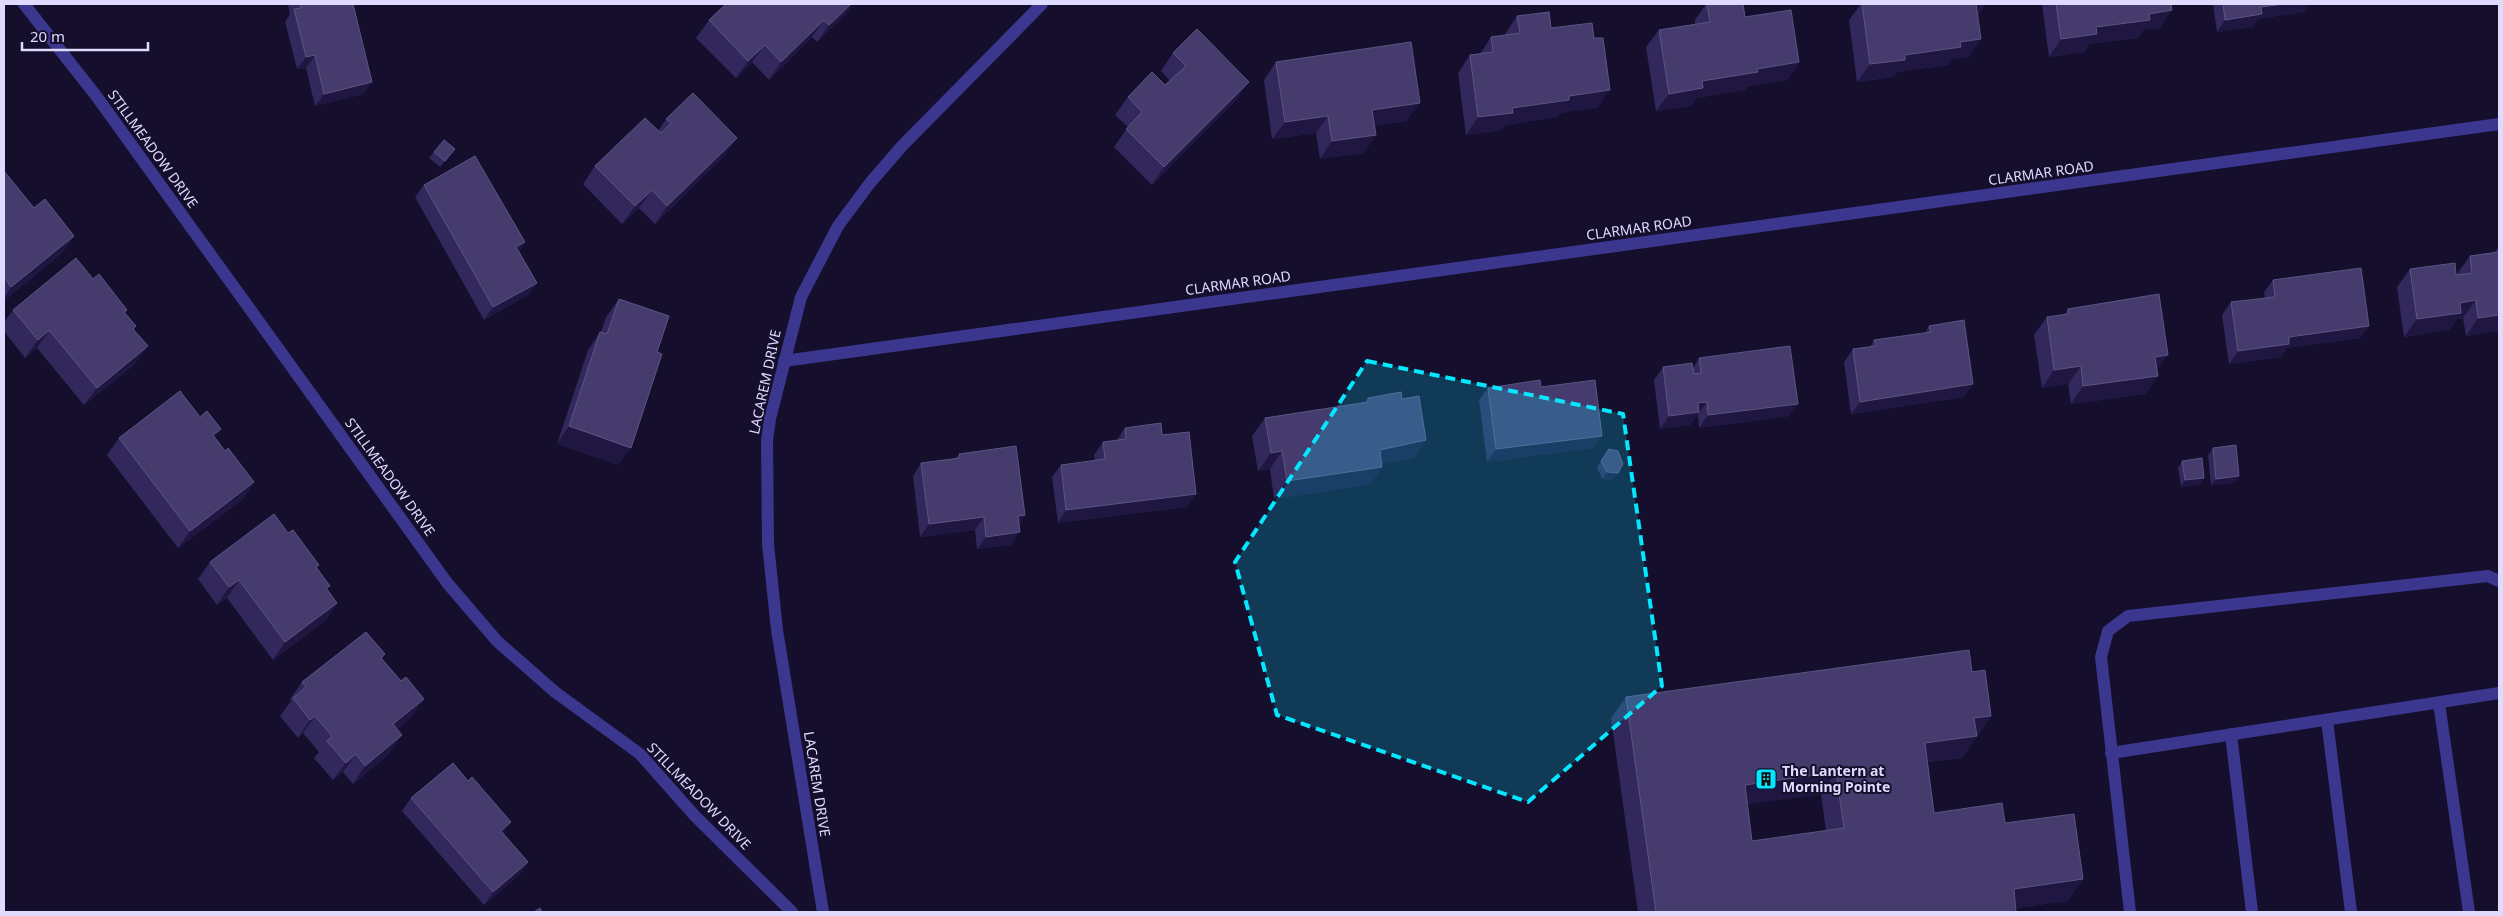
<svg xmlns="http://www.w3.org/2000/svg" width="2503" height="916" viewBox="0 0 2503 916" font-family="'Noto Sans',sans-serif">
	<rect width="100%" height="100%" fill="#150f2d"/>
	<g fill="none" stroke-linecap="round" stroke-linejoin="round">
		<g stroke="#3b378f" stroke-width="12">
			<polyline points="2439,703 2469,912"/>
			<polyline points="2327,720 2351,912"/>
			<polyline points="2231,734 2252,912"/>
			<polyline points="2111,753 2499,693"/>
			<polyline points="2130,912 2101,657 2108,631 2128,616 2488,576 2499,581"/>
		</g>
		<g stroke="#3b378f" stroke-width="12">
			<polyline points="24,4 97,97 448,584 497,641 555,692 640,754 695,816 792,912"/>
			<polyline points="784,361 2499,124"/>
			<polyline points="823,912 777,630 768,544 767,441 770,419 801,297 838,226 870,183 902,146 1042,4"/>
		</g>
	</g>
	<g fill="#32285b" fill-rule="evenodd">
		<polygon points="288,4 353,4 364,94 315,106 306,68 297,69 285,22 290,14"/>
		<polygon points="726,4 853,4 845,15 817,42 812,37 769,80 752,62 736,78 696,38 709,20"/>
		<polygon points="1706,4 1743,4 1745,17 1799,62 1787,80 1748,86 1745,90 1696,98 1691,106 1656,111 1646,47 1659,30 1695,24 1695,20"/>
		<polygon points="1861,4 1985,4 1978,15 1969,57 1953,59 1948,65 1897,72 1893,77 1857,82 1849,20"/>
		<polygon points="2042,4 2171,4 2160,28 2143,30 2138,38 2090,44 2084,52 2049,57"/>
		<polygon points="2213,4 2309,4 2303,12 2258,19 2253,27 2217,32"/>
		<polygon points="1517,16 1551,28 1598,107 1560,113 1557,117 1505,125 1501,130 1466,135 1458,73 1470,55 1480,54 1491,37 1505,35 1505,34"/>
		<polygon points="1173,53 1237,99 1152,185 1114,147 1128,127 1115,115 1128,97 1165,85 1170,81 1161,71"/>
		<polygon points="1276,62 1407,121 1374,126 1376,135 1363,153 1320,159 1316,133 1272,139 1264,80"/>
		<polygon points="666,119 737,138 724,156 655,224 639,208 622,224 583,184 595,166 658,131"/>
		<polygon points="434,152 450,155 440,167 429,158"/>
		<polygon points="4,171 34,208 74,236 62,253 4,301"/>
		<polygon points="424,185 525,242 519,251 537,283 528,295 484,320 415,197"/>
		<polygon points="2499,246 2499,331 2466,336 2463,318 2457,319 2449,330 2404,337 2397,287 2410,269 2458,275 2457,274 2470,256 2495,252"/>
		<polygon points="93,279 127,310 125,313 134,329 135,364 84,405 37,348 25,358 4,331 4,322 13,310"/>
		<polygon points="2273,280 2369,326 2360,338 2287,348 2281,357 2229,364 2222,315 2231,302 2265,298 2264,292"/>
		<polygon points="619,299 657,352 618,465 557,444 588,350 600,332 601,332 606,317"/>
		<polygon points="2068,309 2157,370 2158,376 2145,394 2071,404 2068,384 2042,388 2034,335 2047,317 2064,315"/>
		<polygon points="1929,326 1964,397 1851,414 1844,362 1853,349 1870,347 1874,340 1925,333"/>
		<polygon points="1699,358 1789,416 1699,428 1698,414 1690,425 1660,429 1654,380 1663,367 1693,368"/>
		<polygon points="1541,387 1593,448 1487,462 1479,400 1488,388"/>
		<polygon points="1368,398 1402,399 1426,440 1414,458 1382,464 1382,467 1370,484 1274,499 1270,469 1258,471 1252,436 1265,418 1364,403"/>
		<polygon points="1125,428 1162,435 1187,507 1058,523 1052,477 1061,465 1095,461 1094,455 1103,442 1116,441"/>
		<polygon points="119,438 214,438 225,451 254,482 242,500 178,548 107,455"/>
		<polygon points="2213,448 2239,476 2234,483 2211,485 2208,455"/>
		<polygon points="1609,449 1613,480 1602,479 1597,467"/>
		<polygon points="959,454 1025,515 1019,525 1011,545 977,549 975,530 920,537 913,476 921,463 955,459"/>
		<polygon points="2182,461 2200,484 2181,487 2178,468"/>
		<polygon points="210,562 316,568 330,586 327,589 337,603 325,621 273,660 227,598 217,605 198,579"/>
		<polygon points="385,654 382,659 412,716 397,729 390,753 353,784 343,772 333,780 314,758 319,752 303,733 298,738 280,716 291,701 290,699 302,682"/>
		<path d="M 1972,672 L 1991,716 L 1962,758 L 1927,762 L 1934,813 L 2005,823 L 2083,879 L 2068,901 L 2016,908 L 2016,912 L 1638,912 L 1611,718 L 1626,697 ZM 1821,794 L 1826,831 L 1752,841 L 1747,804 Z"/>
		<polygon points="411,798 503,834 528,862 519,875 484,905 402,811"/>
	</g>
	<g fill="#1f1641">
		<polygon points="851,4 853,4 845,15 817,42 829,25"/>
		<polygon points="1975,4 1985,4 1975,18"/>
		<polygon points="2284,4 2309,4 2303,12 2258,19 2253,27 2217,32 2225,20 2261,7"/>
		<polygon points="2407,4 2418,4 2406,6"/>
		<polygon points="2172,10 2160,28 2143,30 2138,38 2090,44 2084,52 2049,57 2061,39 2096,27 2149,14"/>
		<polygon points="824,20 812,37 769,80 781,62"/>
		<polygon points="1981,39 1969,57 1953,59 1948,65 1897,72 1893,77 1857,82 1870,64 1905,55 1960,42"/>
		<polygon points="765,45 752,62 736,78 748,61"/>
		<polygon points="315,55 306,68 297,69 306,57"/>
		<polygon points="1799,62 1787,80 1748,86 1745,90 1696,98 1691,106 1656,111 1669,94 1702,81 1757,69"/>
		<polygon points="372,82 364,94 315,106 324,94"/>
		<polygon points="1249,82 1237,99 1152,185 1164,167"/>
		<polygon points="1610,90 1598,107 1560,113 1557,117 1505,125 1501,130 1466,135 1478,117 1512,108 1569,96"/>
		<polygon points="1420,103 1407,121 1359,128 1372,110"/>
		<polygon points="1328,116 1316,133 1272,139 1285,122"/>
		<polygon points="1376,135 1363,153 1320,159 1332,141"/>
		<polygon points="737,138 724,156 655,224 667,206"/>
		<polygon points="652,190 639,208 622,224 635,206"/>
		<polygon points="74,236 62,253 4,301 4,298 11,287"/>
		<polygon points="525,242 516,255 516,247"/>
		<polygon points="537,283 528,295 484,320 493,307"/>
		<polygon points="2476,300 2463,318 2457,319 2449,330 2404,337 2417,319 2460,303"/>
		<polygon points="2499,315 2499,331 2466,336 2478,318"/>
		<polygon points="2369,326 2360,338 2287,348 2281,357 2229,364 2238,351 2289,337"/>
		<polygon points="49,330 37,348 25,358 38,340"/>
		<polygon points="148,346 135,364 84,405 97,388"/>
		<polygon points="2168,355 2155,373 2155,357"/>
		<polygon points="2081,366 2068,384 2042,388 2054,370"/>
		<polygon points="2158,376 2145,394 2071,404 2083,386"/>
		<polygon points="1973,384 1964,397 1851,414 1860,402"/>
		<polygon points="1707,402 1690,425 1660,429 1669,416 1698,403"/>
		<polygon points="1798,404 1789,416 1699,428 1708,415"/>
		<polygon points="569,426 631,448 618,465 557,444"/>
		<polygon points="221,429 208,447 213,435"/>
		<polygon points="1602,436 1593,448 1487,462 1496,449"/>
		<polygon points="1426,440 1414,458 1368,467 1380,450"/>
		<polygon points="1282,451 1270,469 1258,471 1271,453"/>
		<polygon points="1382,467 1370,484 1274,499 1287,481"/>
		<polygon points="1607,472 1618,473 1613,480 1602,479"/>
		<polygon points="2239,476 2234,483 2211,485 2216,479"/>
		<polygon points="2204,478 2200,484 2181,487 2185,480"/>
		<polygon points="254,482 242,500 178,548 190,531"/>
		<polygon points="1196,494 1187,507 1058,523 1066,510"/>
		<polygon points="1025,515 1017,528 1018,516"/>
		<polygon points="984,517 975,530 920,537 929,524"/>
		<polygon points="1020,532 1011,545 977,549 986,537"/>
		<polygon points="239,580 227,598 217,605 229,587"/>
		<polygon points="337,603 325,621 273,660 285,642"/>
		<polygon points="424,699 412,716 381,742 393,724"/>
		<polygon points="315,716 303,733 298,738 310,720"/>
		<polygon points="1991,716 1962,758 1909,764 1925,743 1974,718"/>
		<polygon points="402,735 390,753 353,784 365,766"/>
		<polygon points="356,754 343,772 333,780 346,763"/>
		<polygon points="1836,772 1821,794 1730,807 1745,785"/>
		<polygon points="511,822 502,835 501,831"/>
		<polygon points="528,862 519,875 484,905 493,892"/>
		<polygon points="2083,879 2068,901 1998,910 2014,889"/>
	</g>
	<g fill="#453b6d" stroke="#5d5484" fill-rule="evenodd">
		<polygon points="300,4 353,4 372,82 324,94 315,55 306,57 294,9 301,8"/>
		<polygon points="726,4 851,4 829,25 824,20 781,62 765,45 748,61 709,20"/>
		<polygon points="1707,4 1743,4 1745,17 1791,10 1799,62 1757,69 1758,72 1702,81 1703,88 1669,94 1659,30 1710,22"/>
		<polygon points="1862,4 1976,4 1981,39 1960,42 1961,47 1905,55 1905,60 1870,64"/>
		<polygon points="2056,4 2171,4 2172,10 2149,14 2150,20 2096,27 2097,34 2061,39"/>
		<polygon points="2223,4 2284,4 2261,7 2262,14 2225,20"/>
		<polygon points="1549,12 1551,28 1592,23 1594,38 1603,38 1610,90 1569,96 1569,100 1512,108 1513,113 1478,117 1470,55 1493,52 1491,37 1520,33 1517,16"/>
		<polygon points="1197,29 1249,82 1164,167 1126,129 1142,112 1128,97 1152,72 1165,85 1186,66 1173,53"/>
		<polygon points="1411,42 1420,103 1372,110 1376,135 1332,141 1328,116 1285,122 1276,62"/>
		<polygon points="693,93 737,138 667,206 652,190 635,206 595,166 645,118 661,133 671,123 666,119"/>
		<polygon points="444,140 455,149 445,161 434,152"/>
		<polygon points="475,156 525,242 516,247 537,283 493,307 424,185"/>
		<polygon points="4,171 34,208 45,199 74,236 11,287 4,277"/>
		<polygon points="2499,252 2499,315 2478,318 2476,300 2460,303 2461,313 2417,319 2410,269 2455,263 2456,275 2472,273 2470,256"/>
		<polygon points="76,258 93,279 99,274 127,310 124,312 136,326 133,329 148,346 97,388 49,330 38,340 13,310"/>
		<polygon points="2361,268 2369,326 2289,337 2289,344 2238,351 2231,302 2275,297 2273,280"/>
		<polygon points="2159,294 2168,355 2155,357 2158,376 2083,386 2081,366 2054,370 2047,317 2068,314 2068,309"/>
		<polygon points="619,299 669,316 657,352 662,354 631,448 569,426 600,332 607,334"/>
		<polygon points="1964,320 1973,384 1860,402 1853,349 1876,346 1874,340 1931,332 1929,326"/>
		<polygon points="1790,346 1798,404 1708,415 1707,402 1698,403 1699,412 1669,416 1663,367 1692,363 1694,374 1701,373 1699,358"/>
		<polygon points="1540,380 1541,387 1595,380 1602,436 1496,449 1488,388"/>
		<polygon points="180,391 200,417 207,411 221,429 213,435 225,451 228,448 254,482 190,531 119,438"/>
		<polygon points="1401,392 1402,399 1419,396 1426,440 1380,450 1382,467 1287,481 1282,451 1271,453 1265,418 1368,402 1368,398"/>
		<polygon points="1161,423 1162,435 1189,432 1196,494 1066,510 1061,465 1105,459 1103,442 1126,439 1125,428"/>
		<polygon points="2236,445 2239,476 2216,479 2213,448"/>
		<polygon points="1016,446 1025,515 1018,516 1020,532 986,537 984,517 929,524 921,463 960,458 959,454"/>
		<polygon points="1609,449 1618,451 1623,464 1618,473 1607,472 1601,461"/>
		<polygon points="2202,458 2204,478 2185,480 2182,461"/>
		<polygon points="274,514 288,533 293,530 319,565 316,567 330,586 326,588 337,603 285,642 239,580 229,587 210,562"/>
		<polygon points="366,632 385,654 381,658 401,681 406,677 424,699 393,724 402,735 365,766 356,754 346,763 327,741 332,736 315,716 310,720 293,698 306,687 302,682"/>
		<path d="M 1969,650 L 1972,672 L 1985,670 L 1991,716 L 1974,718 L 1977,736 L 1925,743 L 1934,813 L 2002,803 L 2005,823 L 2074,814 L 2083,879 L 2014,889 L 2016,912 L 1656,912 L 1626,697 ZM 1836,772 L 1844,828 L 1752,841 L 1745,785 Z"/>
		<polygon points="453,763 468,781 472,777 511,822 501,831 528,862 493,892 411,798"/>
		<polygon points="540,908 542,912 534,912"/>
	</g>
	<path fill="#07e6ff" fill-opacity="0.2" stroke="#07e6ff" stroke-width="4" stroke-dasharray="10 6" stroke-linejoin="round" d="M 1367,361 L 1623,414 L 1662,686 L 1528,802 L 1277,715 L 1235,562 Z"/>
	<defs>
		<g id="building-square" transform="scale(1.125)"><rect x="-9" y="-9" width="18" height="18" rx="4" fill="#07e6ff" stroke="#150f2d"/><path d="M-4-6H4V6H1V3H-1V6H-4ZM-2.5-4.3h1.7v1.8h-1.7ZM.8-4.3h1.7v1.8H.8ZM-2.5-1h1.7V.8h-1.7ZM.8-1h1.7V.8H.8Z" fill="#111"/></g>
	</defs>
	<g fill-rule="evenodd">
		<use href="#building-square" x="1766" y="779"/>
	</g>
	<g text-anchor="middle" stroke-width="4" stroke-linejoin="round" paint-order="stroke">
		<g font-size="14" fill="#dfdbff" stroke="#150f2d">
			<text transform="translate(153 149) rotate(54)" y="5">STILLMEADOW DRIVE</text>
			<text transform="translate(2041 173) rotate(-8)" y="5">CLARMAR ROAD</text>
			<text transform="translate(1639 228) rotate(-8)" y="5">CLARMAR ROAD</text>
			<text transform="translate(1238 283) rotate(-8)" y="5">CLARMAR ROAD</text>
			<text transform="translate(765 382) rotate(-78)" y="5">LACAREM DRIVE</text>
			<text transform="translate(390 477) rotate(54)" y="5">STILLMEADOW DRIVE</text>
			<text transform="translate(817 784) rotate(81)" y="5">LACAREM DRIVE</text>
			<text transform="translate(699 796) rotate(46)" y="5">STILLMEADOW DRIVE</text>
		</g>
		<g font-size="14" font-weight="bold" fill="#dfdbff" stroke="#150f2d" text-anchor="start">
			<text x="1782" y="776">The Lantern at<tspan x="1782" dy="16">Morning Pointe</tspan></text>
		</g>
	</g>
	<rect width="2503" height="916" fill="none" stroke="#dfdbff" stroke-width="10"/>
	<path d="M22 42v8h126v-8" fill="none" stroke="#dfdbff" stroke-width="2.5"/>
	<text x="30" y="42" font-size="15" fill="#dfdbff" stroke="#150f2d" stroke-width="4" paint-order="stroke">20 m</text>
</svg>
